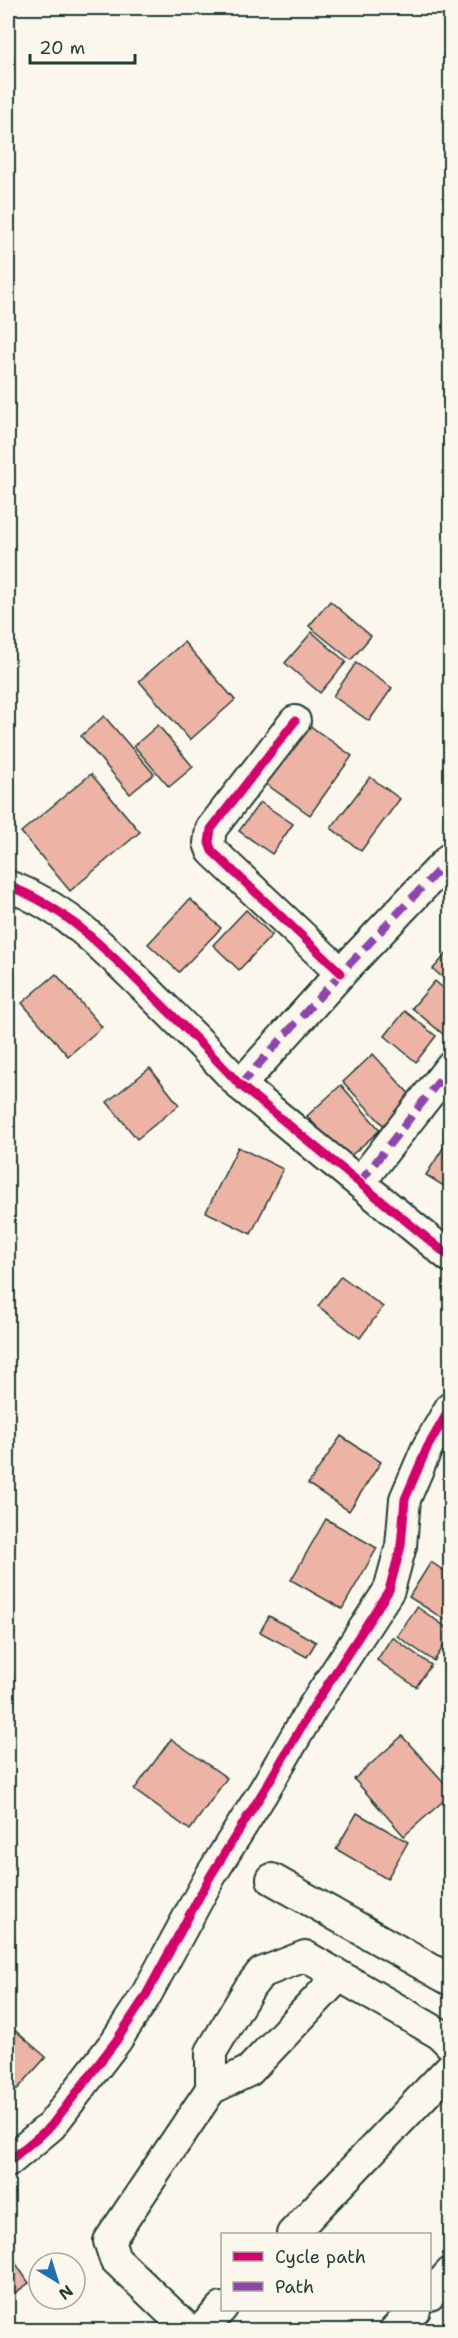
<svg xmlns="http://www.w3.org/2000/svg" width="458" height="2338" viewBox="0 0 458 2338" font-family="'Shantell Sans',sans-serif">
	<rect width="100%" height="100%" fill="#fbf7ec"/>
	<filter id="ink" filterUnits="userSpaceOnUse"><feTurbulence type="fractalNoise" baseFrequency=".0167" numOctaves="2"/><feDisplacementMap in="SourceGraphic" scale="12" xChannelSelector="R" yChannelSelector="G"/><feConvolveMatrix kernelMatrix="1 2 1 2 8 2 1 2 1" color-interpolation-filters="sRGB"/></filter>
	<g filter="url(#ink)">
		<g fill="#edb4a5" stroke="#1f3d34" stroke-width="1.5">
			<polygon points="330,601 371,636 351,660 309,626"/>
			<polygon points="312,632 346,662 320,693 285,663"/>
			<polygon points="184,642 235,700 190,740 139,681"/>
			<polygon points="356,663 392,688 369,721 333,696"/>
			<polygon points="104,716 154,774 130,794 81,736"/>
			<polygon points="158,725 193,767 169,787 134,746"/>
			<polygon points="309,725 352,756 310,815 266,784"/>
			<polygon points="91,774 140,832 70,891 21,832"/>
			<polygon points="370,777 400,799 361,851 331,828"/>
			<polygon points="260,802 293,824 272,854 239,831"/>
			<polygon points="190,899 221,928 179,972 148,944"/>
			<polygon points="246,910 272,935 239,970 213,945"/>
			<polygon points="450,950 450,984 433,969"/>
			<polygon points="56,974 102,1027 68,1056 22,1003"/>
			<polygon points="435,981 450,994 450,1040 412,1008"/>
			<polygon points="405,1011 436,1036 416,1062 385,1036"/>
			<polygon points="373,1054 413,1098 383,1125 343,1082"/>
			<polygon points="150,1068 179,1105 137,1139 107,1102"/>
			<polygon points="341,1085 380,1130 346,1160 307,1116"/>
			<polygon points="450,1137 450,1190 426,1175"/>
			<polygon points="238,1147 283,1169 251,1234 206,1212"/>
			<polygon points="341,1276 383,1307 360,1338 318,1306"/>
			<polygon points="341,1436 381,1462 349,1511 308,1484"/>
			<polygon points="326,1519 377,1548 342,1609 291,1580"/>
			<polygon points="431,1562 450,1575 450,1623 409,1597"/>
			<polygon points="417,1607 450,1630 450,1637 434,1661 397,1636"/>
			<polygon points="269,1616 316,1642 307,1657 260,1632"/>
			<polygon points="392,1637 431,1665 416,1687 377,1660"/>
			<polygon points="402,1736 450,1789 450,1795 404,1836 354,1779"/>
			<polygon points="171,1739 227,1778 190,1830 134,1790"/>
			<polygon points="357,1813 408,1842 387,1879 336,1849"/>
			<polygon points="11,2027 46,2057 14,2093 8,2088 8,2031"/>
			<polygon points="8,2252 29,2283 8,2298"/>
		</g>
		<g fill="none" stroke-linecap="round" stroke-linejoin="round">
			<g stroke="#1f3d34" stroke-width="34">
				<g id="minor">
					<polyline points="295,721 211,829 209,843 212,851 341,973"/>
					<path d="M 8,886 C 65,906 107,951 150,993 C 180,1023 211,1053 240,1085 L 450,1257"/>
					<polyline points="240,1085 341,973 450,858"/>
					<polyline points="360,1182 450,1067"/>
					<polyline points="272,1879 450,1980"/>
					<polyline points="211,2089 249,2071 339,1976"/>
					<polyline points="8,2162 51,2126 116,2041 145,1997 211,1875 263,1792 313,1707 389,1590 401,1546 405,1499 427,1448 450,1408"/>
					<polyline points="292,2234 450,2068"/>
					<polyline points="430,2295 450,2273"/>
					<polyline points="189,2330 115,2259 109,2241 211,2089 211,2052 250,1987 261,1973 305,1956 440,2034 450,2044"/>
					<polyline points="201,2330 222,2308"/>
					<polyline points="395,2330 415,2310"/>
				</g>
			</g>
			<use href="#minor" stroke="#fbf7ec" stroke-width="30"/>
			<g stroke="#8e44ad" stroke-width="8" stroke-dasharray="15 8" stroke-linecap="butt">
				<polyline points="240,1085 341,973 450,858"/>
				<polyline points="360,1182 450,1067"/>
			</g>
			<g stroke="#fbf7ec" stroke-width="13">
				<g id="cycleway">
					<polyline points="295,721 211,829 209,843 212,851 341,973"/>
					<path d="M 8,886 C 65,906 107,951 150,993 C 180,1023 211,1053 240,1085 L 450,1257"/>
					<polyline points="8,2162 51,2126 116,2041 145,1997 211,1875 263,1792 313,1707 389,1590 401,1546 405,1499 427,1448 450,1408"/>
				</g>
			</g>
			<use href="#cycleway" stroke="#d6006c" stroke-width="9"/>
		</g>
	</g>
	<rect width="458" height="2338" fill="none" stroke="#fbf7ec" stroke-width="30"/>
	<rect x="15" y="15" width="428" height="2308" fill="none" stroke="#1f3d34" stroke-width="2" filter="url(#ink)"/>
	<rect x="221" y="2233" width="210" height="78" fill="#fbf7ec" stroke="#a3ada2" stroke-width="1.5"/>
	<rect x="233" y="2252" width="30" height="9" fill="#d6006c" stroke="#a3ada2" stroke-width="1.5"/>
	<text x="275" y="2263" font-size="18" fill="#1f3d34">Cycle path</text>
	<rect x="233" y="2282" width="30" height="9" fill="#8e44ad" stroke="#a3ada2" stroke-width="1.5"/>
	<text x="275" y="2293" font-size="18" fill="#1f3d34">Path</text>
	<g transform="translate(57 2281) rotate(142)"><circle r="28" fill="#fbf7ec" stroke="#a3ada2" stroke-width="1.5"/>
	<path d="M0-4.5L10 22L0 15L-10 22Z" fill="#1f6fb2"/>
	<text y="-9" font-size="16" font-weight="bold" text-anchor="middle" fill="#1f3d34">N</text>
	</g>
	<path d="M30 54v9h105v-9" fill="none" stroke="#1f3d34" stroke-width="3"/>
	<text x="39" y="54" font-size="18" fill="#1f3d34" stroke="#fbf7ec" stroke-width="4.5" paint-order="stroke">20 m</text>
</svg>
